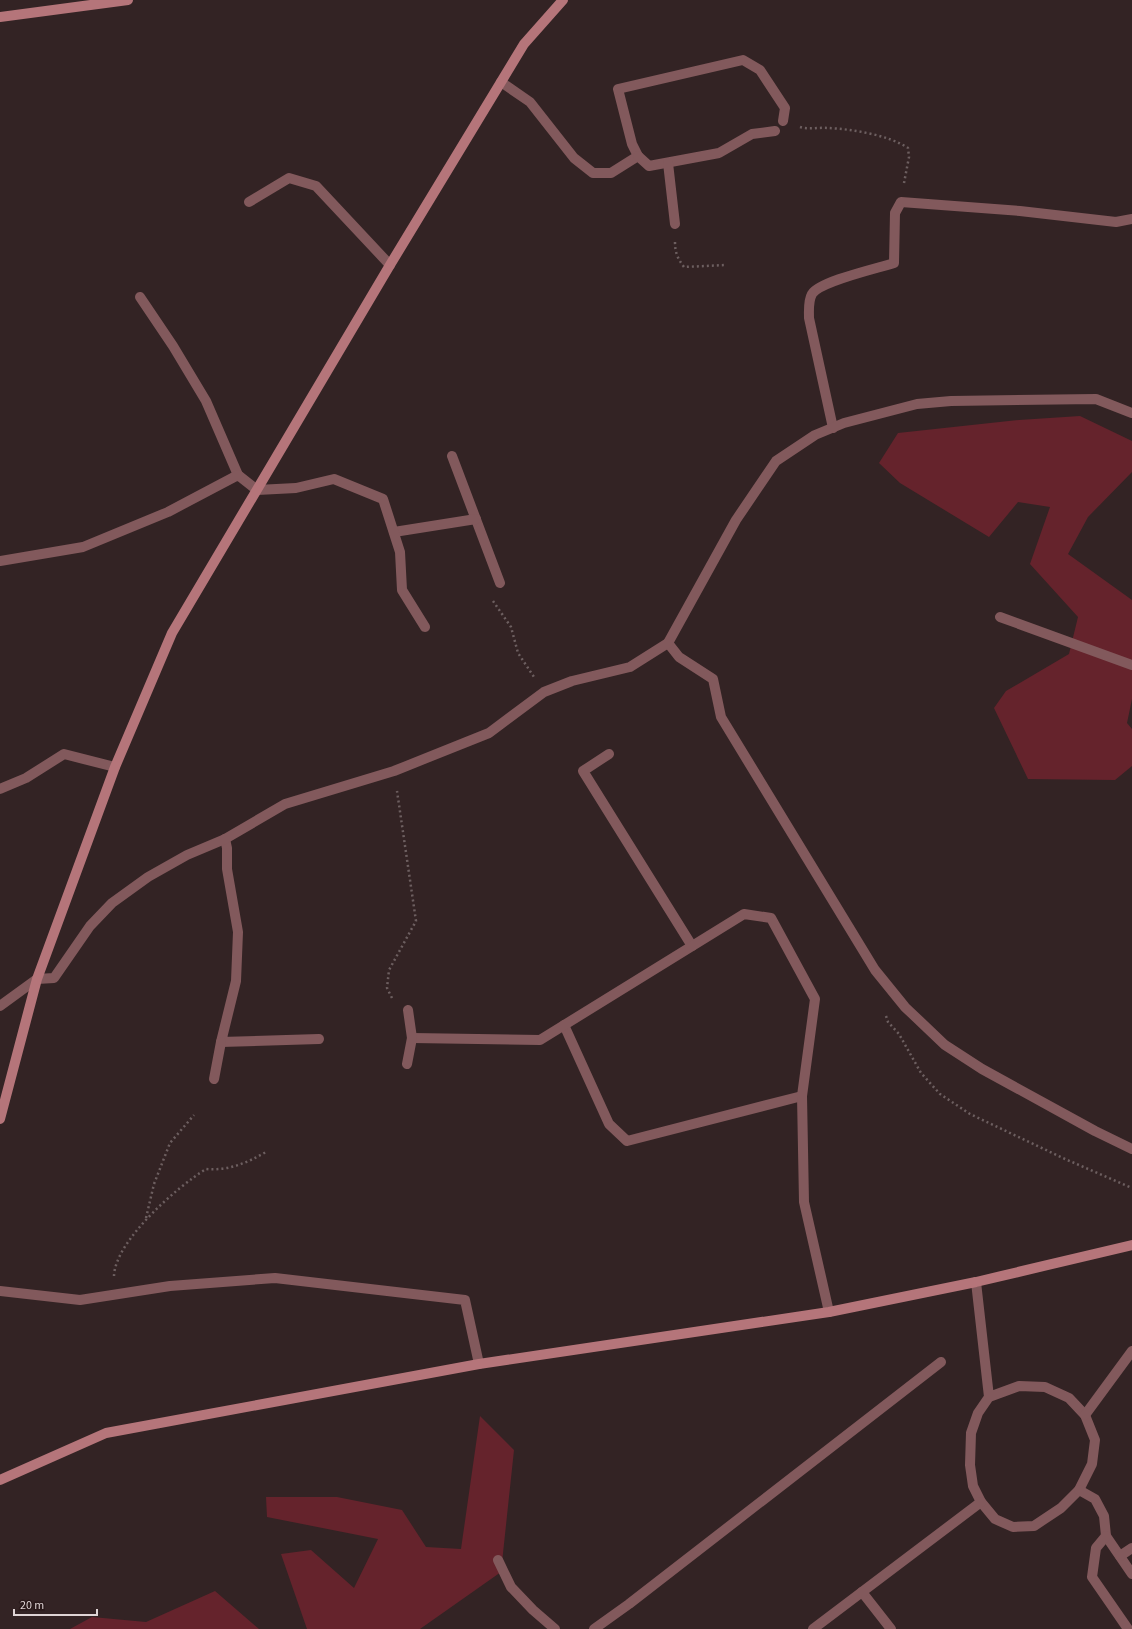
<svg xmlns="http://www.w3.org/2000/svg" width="1132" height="1629" viewBox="0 0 1132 1629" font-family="'Source Sans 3',sans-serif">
	<rect width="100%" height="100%" fill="#332324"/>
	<g fill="#65232c">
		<polygon points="1080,416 1132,441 1132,472 1088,517 1068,554 1132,600 1132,699 1127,723 1132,729 1132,766 1115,780 1028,779 994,708 1006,691 1069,654 1078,617 1030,564 1050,507 1018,502 989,537 900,483 879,463 898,433 1019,420"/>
		<polygon points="480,1416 514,1450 501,1572 420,1629 307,1629 281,1554 311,1550 354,1588 378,1539 267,1517 266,1497 337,1497 402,1510 426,1547 461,1549"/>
		<polygon points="215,1591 259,1629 70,1629 92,1617 146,1622"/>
	</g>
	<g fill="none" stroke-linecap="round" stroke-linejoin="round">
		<g stroke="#6d5f60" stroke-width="2.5" stroke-dasharray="2 3" stroke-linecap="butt">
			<path d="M 800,127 C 809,130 819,127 828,128 C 851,129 889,135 908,148 L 909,157 L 904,183"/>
			<path d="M 675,242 C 675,253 678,259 684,267 L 726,265"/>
			<polyline points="493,601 511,627 518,653 534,677"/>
			<polyline points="392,998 387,988 389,970 416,921 397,791"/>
			<polyline points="886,1016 888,1022 899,1034 921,1073 940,1094 970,1114 1065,1159 1132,1188"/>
			<polyline points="146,1218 154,1184 170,1143 194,1115"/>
			<path d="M 114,1276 C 115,1241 177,1187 206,1169 C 228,1171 247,1163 266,1152"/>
		</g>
		<g stroke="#82595c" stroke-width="10">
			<polyline points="501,82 530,102 574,158 593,173 611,173 638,156 632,144 618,89 743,60 760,70 785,108 783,121"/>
			<polyline points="638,156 649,166 719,153 752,134 775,131"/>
			<polyline points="668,163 675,224"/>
			<polyline points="249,202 289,178 316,186 390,265"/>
			<polyline points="140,297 173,346 206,401 238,475"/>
			<path d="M 833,428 L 809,318 C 809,310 808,301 812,294 C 820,281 879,268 894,263 L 895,213 L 901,202 L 1020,211 L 1116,222 L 1132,219"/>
			<polyline points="452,456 500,583"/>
			<polyline points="394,532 476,519"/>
			<polyline points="0,561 83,547 168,512 238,475 257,490 296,488 334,479 383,499 400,552 402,590 425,627"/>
			<polyline points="1000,617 1132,665"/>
			<polyline points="668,643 679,657 713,679 721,717 875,970 905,1007 945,1045 982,1069 1095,1131 1132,1149"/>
			<polyline points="609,754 583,771 692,946"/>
			<polyline points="0,789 26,778 64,754 115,767"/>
			<polyline points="225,839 227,848 227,869 238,932 236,981 221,1042 319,1039"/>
			<polyline points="0,1006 37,979 54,978 90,926 112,903 148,877 187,855 225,839 285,804 394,771 489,733 544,692 572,681 630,667 668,643 736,520 776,461 815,435 844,423 917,404 951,401 1096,399 1132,413"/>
			<polyline points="564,1025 609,1124 627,1141 802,1096"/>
			<polyline points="412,1038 540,1040 744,914 771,918 815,999 802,1096 804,1202 829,1312"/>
			<polyline points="407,1064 412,1038 408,1010"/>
			<polyline points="214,1079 221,1042"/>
			<polyline points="976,1282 989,1397 978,1413 971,1433 970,1465 973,1486 981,1502 995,1519 1013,1527 1034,1526 1061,1508 1079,1490 1092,1464 1095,1440 1085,1415 1069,1398 1045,1387 1019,1386 989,1397"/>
			<polyline points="0,1291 80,1300 170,1286 275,1278 465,1300 479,1364"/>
			<polyline points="1085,1415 1132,1351"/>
			<polyline points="1079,1490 1095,1499 1104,1516 1106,1536 1132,1574"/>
			<polyline points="1106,1536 1096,1548 1092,1577 1128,1629"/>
			<polyline points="1120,1556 1132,1548"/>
			<polyline points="498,1560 511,1587 533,1610 555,1629"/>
			<polyline points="862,1592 891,1629"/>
			<polyline points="594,1629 629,1604 941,1362"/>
			<polyline points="813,1629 981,1502"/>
		</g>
		<g stroke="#b5757a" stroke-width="10">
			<polyline points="0,17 128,0"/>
			<polyline points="0,1119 37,979 115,767 172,633 390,265 524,44 563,0"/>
			<polyline points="0,1480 106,1433 479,1364 829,1312 976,1282 1132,1245"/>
		</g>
	</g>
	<path d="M14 1609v6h83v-6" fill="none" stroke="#dfd4d5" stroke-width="2"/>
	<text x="20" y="1609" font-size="12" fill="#dfd4d5" stroke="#29191a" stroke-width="3" paint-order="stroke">20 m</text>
</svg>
